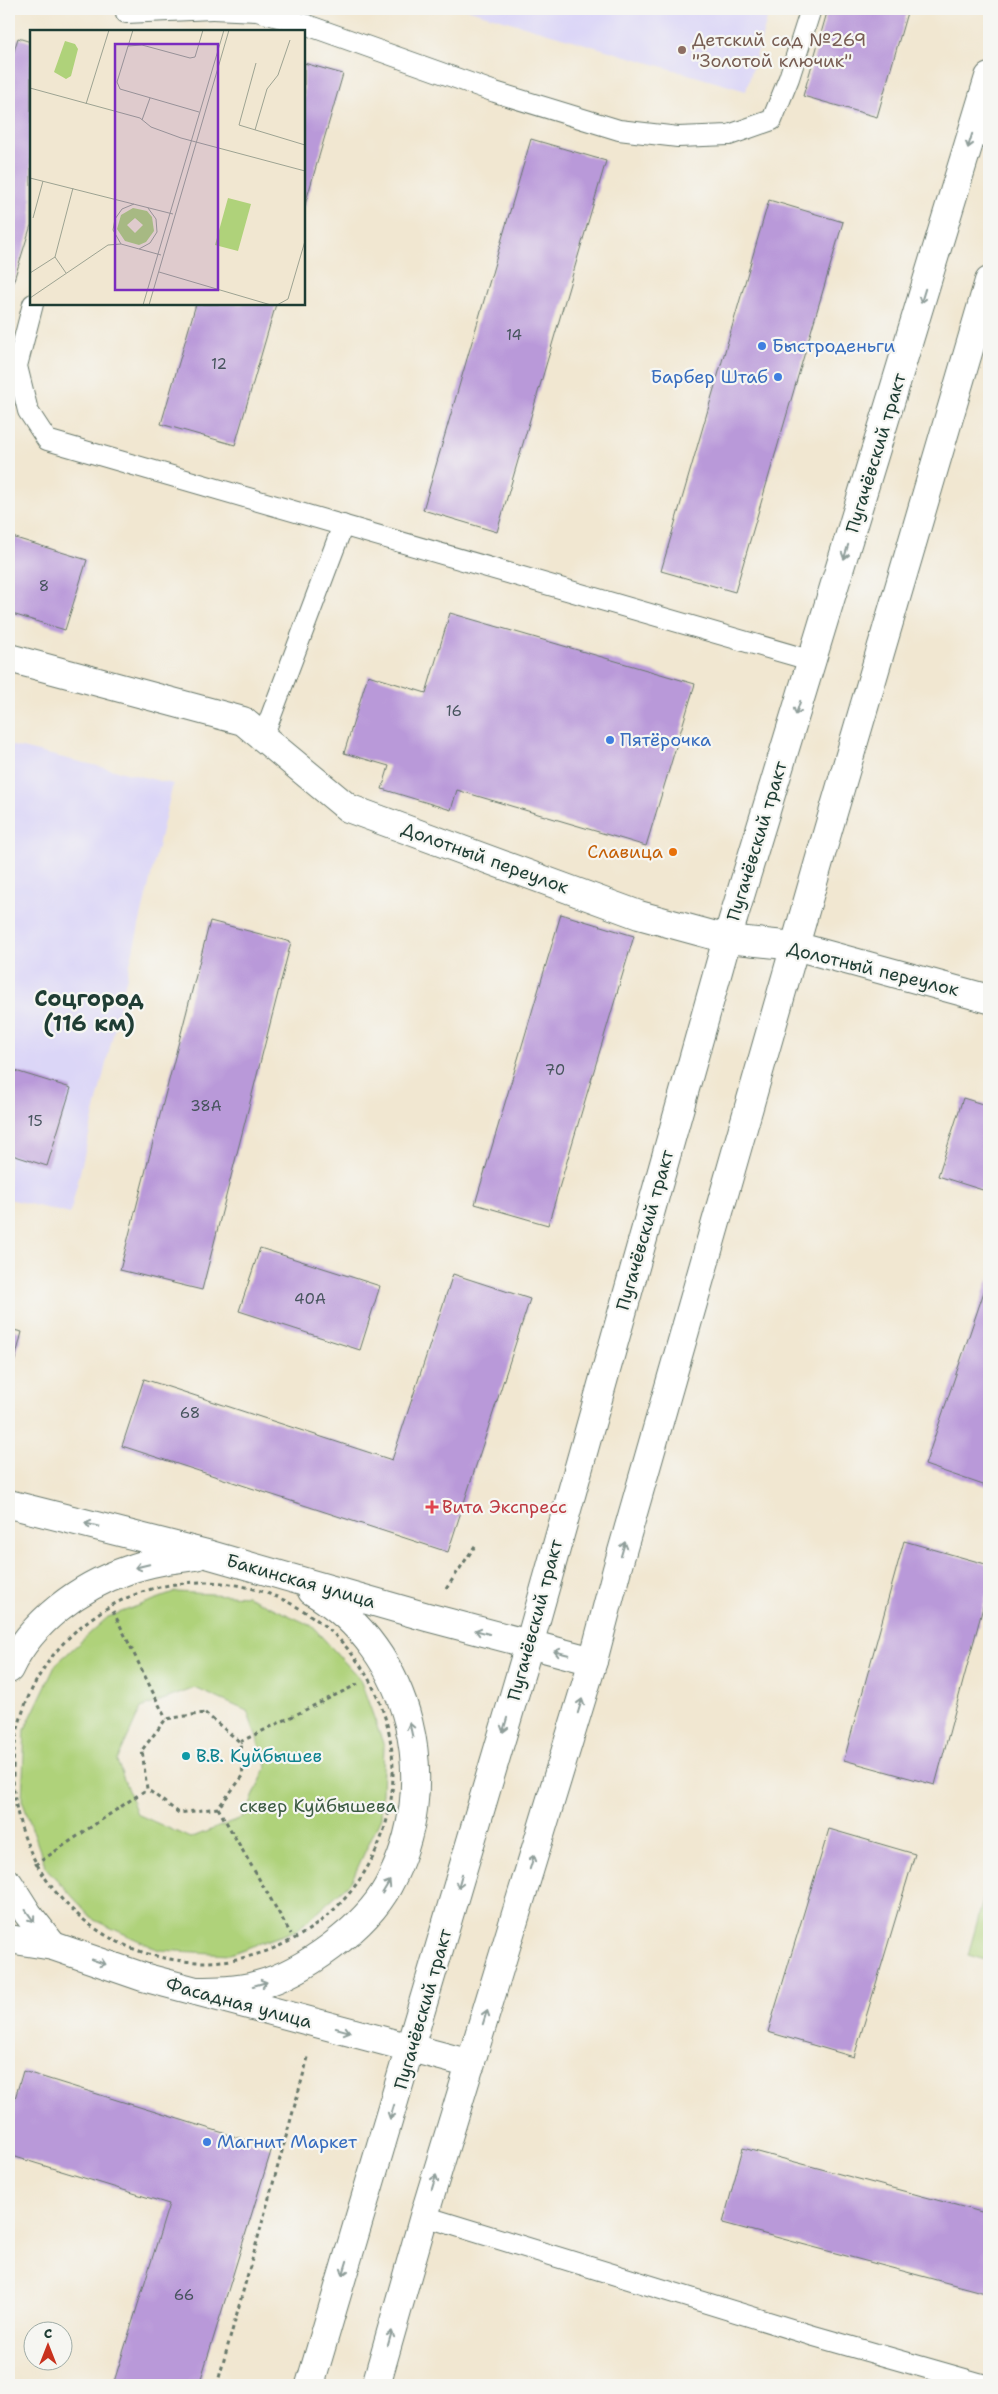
<svg xmlns="http://www.w3.org/2000/svg" width="998" height="2394" viewBox="0 0 998 2394" font-family="'Shantell Sans',sans-serif">
	<rect width="100%" height="100%" fill="#f6f6f2"/>
	<filter id="ink" filterUnits="userSpaceOnUse"><feTurbulence type="fractalNoise" baseFrequency=".02" numOctaves="2"/><feDisplacementMap in="SourceGraphic" scale="10" xChannelSelector="R" yChannelSelector="G"/><feConvolveMatrix kernelMatrix="1 2 1 2 8 2 1 2 1" color-interpolation-filters="sRGB"/></filter>
	<filter id="wash" filterUnits="userSpaceOnUse"><feTurbulence type="fractalNoise" baseFrequency=".0096" numOctaves="4" result="noise"/><feDisplacementMap in="SourceGraphic" scale="20" xChannelSelector="R" yChannelSelector="G"/><feGaussianBlur stdDeviation="1.12" result="paint"/><feColorMatrix in="noise" values="0 0 0 0 0 0 0 0 0 0 0 0 0 0 0 0 0 1.4 0 .05"/><feComposite in="paint" operator="in"/></filter>
	<g filter="url(#wash)">
		<rect width="100%" height="100%" fill="#f1e7d1"/>
		<g fill="#dbd6f7">
			<polygon points="466,9 770,9 746,91"/>
			<polygon points="9,745 173,784 70,1214 9,1199"/>
		</g>
		<g fill="#afd27a" stroke="#678857" fill-rule="evenodd">
			<path d="M 176,1592 L 247,1596 L 312,1626 L 360,1679 L 384,1746 L 381,1817 L 351,1882 L 297,1930 L 230,1954 L 159,1950 L 94,1920 L 46,1868 L 22,1800 L 25,1729 L 56,1664 L 108,1617 ZM 195,1688 L 247,1711 L 267,1766 L 244,1817 L 190,1838 L 137,1814 L 117,1761 L 141,1708 Z"/>
			<polygon points="989,1879 989,1961 968,1955"/>
		</g>
		<g id="blocks">
			<g fill="#b999d9">
				<polygon points="828,9 908,9 877,117 803,96"/>
				<polygon points="18,38 31,42 31,225 9,296 9,67"/>
				<polygon points="304,63 343,74 304,208"/>
				<polygon points="531,139 606,161 497,532 423,510"/>
				<polygon points="769,200 843,222 735,592 661,571"/>
				<polygon points="196,304 276,304 235,445 161,424"/>
				<polygon points="9,536 87,560 65,630 9,613"/>
				<polygon points="450,613 695,684 646,846 457,790 451,810 382,789 389,766 344,753 368,675 426,693"/>
				<polygon points="561,914 634,936 548,1225 475,1204"/>
				<polygon points="210,921 291,942 202,1290 120,1270"/>
				<polygon points="9,1069 71,1088 47,1166 9,1154"/>
				<polygon points="963,1098 989,1106 989,1192 938,1176"/>
				<polygon points="260,1248 380,1286 360,1350 239,1311"/>
				<polygon points="453,1274 530,1299 448,1552 122,1446 144,1379 392,1460"/>
				<polygon points="989,1277 989,1487 925,1465"/>
				<polygon points="9,1329 22,1332 9,1383"/>
				<polygon points="904,1541 989,1565 989,1585 935,1785 844,1760"/>
				<polygon points="829,1829 915,1854 854,2057 768,2032"/>
				<polygon points="23,2071 272,2148 199,2385 113,2385 169,2204 9,2155 9,2119"/>
				<polygon points="743,2148 989,2214 989,2294 723,2223"/>
			</g>
		</g>
	</g>
	<g filter="url(#ink)">
		<use href="#blocks" fill-opacity="0" stroke="#68786b" stroke-width="1"/>
		<g fill="none" stroke-linecap="round" stroke-linejoin="round">
			<g stroke="#68786b" stroke-width="22">
				<g id="service">
					<polyline points="213,9 257,11 307,25 495,92 619,130 678,137 729,135 772,120 789,78 811,9"/>
					<polyline points="126,13 212,9"/>
					<polyline points="33,304 17,366 28,411 47,440 813,661"/>
					<polyline points="263,737 343,525"/>
					<polyline points="424,2216 814,2336 986,2385"/>
				</g>
			</g>
			<g stroke="#68786b" stroke-width="30">
				<polyline id="minor" points="9,658 243,721 348,808 639,915 727,939 795,946 989,999"/>
			</g>
			<g stroke="#68786b" stroke-width="30">
				<g id="secondary">
					<polyline points="9,1504 207,1554 427,1617 593,1661"/>
					<path d="M 9,1669 C 31,1622 80,1586 128,1570 C 149,1562 173,1559 196,1556"/>
					<polyline points="9,1884 28,1914 53,1946"/>
					<polyline points="9,1939 53,1946 143,1977 471,2064"/>
					<path d="M 195,1991 C 216,1991 237,1991 258,1985 C 303,1973 366,1927 388,1886 C 443,1784 413,1651 312,1591"/>
				</g>
			</g>
			<g stroke="#68786b" stroke-width="30">
				<g id="primary">
					<polyline points="310,2385 529,1645 727,939 989,77"/>
					<polyline points="376,2385 424,2216 593,1661 617,1569 828,830 989,281"/>
				</g>
			</g>
			<g stroke="#68786b" stroke-width="3" stroke-dasharray="4 4" stroke-linecap="butt">
				<circle cx="203" cy="1772" r="190"/>
				<polyline points="446,1589 477,1543"/>
				<polyline points="113,1611 166,1719"/>
				<polygon points="205,1713 240,1742 243,1776 218,1808 179,1813 147,1789 142,1750 166,1719"/>
				<polyline points="240,1742 358,1684"/>
				<polyline points="218,1808 291,1934"/>
				<polyline points="35,1865 147,1789"/>
				<polyline points="217,2385 309,2054"/>
			</g>
			<use href="#service" stroke="#fff" stroke-width="20"/>
			<use href="#minor" stroke="#fff" stroke-width="28"/>
			<use href="#secondary" stroke="#fff" stroke-width="28"/>
			<use href="#primary" stroke="#fff" stroke-width="28"/>
		</g>
		<defs><path id="oneway-shaft" d="M-6 0H5M1.5-3L5.5 0L1.5 3" fill="none" stroke-width="1.6" stroke-linecap="round" stroke-linejoin="round" transform="scale(1.25)"/></defs>
		<g stroke="#8f9e9a">
			<use href="#oneway-shaft" transform="translate(970 141) rotate(107)"/>
			<use href="#oneway-shaft" transform="translate(923 296) rotate(107)"/>
			<use href="#oneway-shaft" transform="translate(846 552) rotate(107)"/>
			<use href="#oneway-shaft" transform="translate(798 708) rotate(108)"/>
			<use href="#oneway-shaft" transform="translate(92 1525) rotate(-166)"/>
			<use href="#oneway-shaft" transform="translate(623 1549) rotate(-74)"/>
			<use href="#oneway-shaft" transform="translate(142 1566) rotate(166)"/>
			<use href="#oneway-shaft" transform="translate(482 1632) rotate(-165)"/>
			<use href="#oneway-shaft" transform="translate(561 1653) rotate(-166)"/>
			<use href="#oneway-shaft" transform="translate(580 1706) rotate(-73)"/>
			<use href="#oneway-shaft" transform="translate(505 1725) rotate(106)"/>
			<use href="#oneway-shaft" transform="translate(411 1730) rotate(-102)"/>
			<use href="#oneway-shaft" transform="translate(532 1862) rotate(-73)"/>
			<use href="#oneway-shaft" transform="translate(460 1881) rotate(106)"/>
			<use href="#oneway-shaft" transform="translate(386 1887) rotate(-59)"/>
			<use href="#oneway-shaft" transform="translate(30 1916) rotate(54)"/>
			<use href="#oneway-shaft" transform="translate(99 1962) rotate(19)"/>
			<use href="#oneway-shaft" transform="translate(260 1984) rotate(-16)"/>
			<use href="#oneway-shaft" transform="translate(485 2017) rotate(-73)"/>
			<use href="#oneway-shaft" transform="translate(343 2030) rotate(15)"/>
			<use href="#oneway-shaft" transform="translate(392 2112) rotate(107)"/>
			<use href="#oneway-shaft" transform="translate(434 2182) rotate(-73)"/>
			<use href="#oneway-shaft" transform="translate(345 2268) rotate(107)"/>
			<use href="#oneway-shaft" transform="translate(390 2338) rotate(-74)"/>
		</g>
	</g>
	<circle fill="#8d6e63" stroke="#f6f6f2" stroke-width="2" cx="682" cy="50" r="5"/>
	<g fill="#3f7fe0" stroke="#f6f6f2" stroke-width="2">
		<circle cx="762" cy="346" r="5"/>
		<circle cx="778" cy="377" r="5"/>
		<circle cx="610" cy="740" r="5"/>
		<circle cx="207" cy="2142" r="5"/>
	</g>
	<circle fill="#e8710a" stroke="#f6f6f2" stroke-width="2" cx="673" cy="852" r="5"/>
	<path fill="#e0444e" stroke="#f6f6f2" stroke-width="2" d="M429.5 1499.5h5v5h5v5h-5v5h-5v-5h-5v-5h5z"/>
	<circle fill="#0f9aa8" stroke="#f6f6f2" stroke-width="2" cx="186" cy="1756" r="5"/>
	<g text-anchor="middle" stroke-width="4.5" stroke-linejoin="round" paint-order="stroke">
		<g font-size="15" fill="#46545d">
			<text x="514" y="340">14</text>
			<text x="219" y="369">12</text>
			<text x="44" y="591">8</text>
			<text x="454" y="716">16</text>
			<text x="555" y="1075">70</text>
			<text x="206" y="1111">38А</text>
			<text x="35" y="1126">15</text>
			<text x="310" y="1304">40А</text>
			<text x="190" y="1418">68</text>
			<text x="184" y="2300">66</text>
		</g>
		<g font-size="18" fill="#785e54" stroke="#f6f6f2" text-anchor="start">
			<text x="692" y="46">Детский сад №269<tspan x="692" dy="21">"Золотой ключик"</tspan></text>
		</g>
		<g font-size="18" fill="#366cbe" stroke="#f6f6f2" text-anchor="start">
			<text x="772" y="352">Быстроденьги</text>
			<text x="768" y="383" text-anchor="end">Барбер Штаб</text>
			<text x="620" y="746">Пятёрочка</text>
			<text x="217" y="2148">Магнит Маркет</text>
		</g>
		<g font-size="18" fill="#1f3d34" stroke="#f6f6f2">
			<text transform="translate(876 453) rotate(-73)" y="6">Пугачёвский тракт</text>
			<text transform="translate(757 841) rotate(-73)" y="6">Пугачёвский тракт</text>
			<text transform="translate(485 858) rotate(20)" y="6">Долотный переулок</text>
			<text transform="translate(873 969) rotate(14)" y="6">Долотный переулок</text>
			<text transform="translate(645 1230) rotate(-74)" y="6">Пугачёвский тракт</text>
			<text transform="translate(301 1581) rotate(16)" y="6">Бакинская улица</text>
			<text transform="translate(535 1620) rotate(-75)" y="6">Пугачёвский тракт</text>
			<text transform="translate(239 2003) rotate(15)" y="6">Фасадная улица</text>
			<text transform="translate(423 2009) rotate(-74)" y="6">Пугачёвский тракт</text>
		</g>
		<g font-size="18" fill="#c56008" stroke="#f6f6f2" text-anchor="end">
			<text x="663" y="858">Славица</text>
		</g>
		<g font-size="18" fill="#be3a42" stroke="#f6f6f2" text-anchor="start">
			<text x="442" y="1513">Вита Экспресс</text>
		</g>
		<g font-size="18" fill="#0d838f" stroke="#f6f6f2" text-anchor="start">
			<text x="196" y="1762">В.В. Куйбышев</text>
		</g>
		<g font-size="18" fill="#3c5b42" stroke="#f6f6f2">
			<text x="318" y="1812">сквер Куйбышева</text>
		</g>
		<g font-size="22" font-weight="bold" fill="#1f3d34" stroke="#f6f6f2">
			<text x="89" y="1006">Соцгород<tspan x="89" dy="25">(116 км)</tspan></text>
		</g>
	</g>
	<g transform="translate(30 30)">
		<rect width="275" height="275" fill="#f1e7d1"/>
		<path d="M 35,11 L 45,14 L 48,19 L 41,46 L 36,49 L 24,42 ZM 198,168 L 221,174 L 208,221 L 185,215 ZM 103,178 L 117,181 L 122,187 L 124,201 L 116,212 L 109,215 L 95,211 L 87,199 L 91,185 ZM 105,188 L 113,195 L 105,203 L 97,195 Z" fill="#afd27a" fill-rule="evenodd"/>
		<path fill="none" stroke="#9da392" stroke-width="1" d="M 103,0 L 87,52 L 90,59 L 169,82M 98,16 L 112,15 L 160,28 L 165,27 L 173,0M 226,33 L 209,95 L 275,115M 0,58 L 110,88 L 121,97 L 151,108 L 275,141M 56,74 L 79,0M 112,90 L 120,68M 225,100 L 237,59 L 248,45 L 260,10M 0,148 L 143,184M 3,188 L 13,151M 91,214 L 83,200 L 85,189 L 92,179 L 104,174M 109,219 L 120,213 L 127,202 L 126,189 L 118,178M 25,227 L 36,243M 129,242 L 241,275M 0,243 L 25,227 L 43,158M 0,268 L 78,215 L 91,214 L 131,225M 113,275 L 194,0M 119,275 L 199,0M 247,275 L 258,269 L 275,211"/>
		<path fill="#7b2cbf" fill-opacity="0.15" stroke="#7b2cbf" stroke-width="2.5" d="M 85,14 L 188,14 L 188,260 L 85,260 Z"/>
		<rect width="275" height="275" fill="none" stroke="#1f3d34" stroke-width="2.5"/>
	</g>
	<rect width="998" height="2394" fill="none" stroke="#f6f6f2" stroke-width="30"/>
	<g transform="translate(48 2346)"><circle r="24" fill="#f6f6f2" stroke="#a0aca6"/>
	<path d="M0-4L9 19L0 12L-9 19Z" fill="#c8321e"/>
	<text y="-8" font-size="14" font-weight="bold" text-anchor="middle" fill="#1f3d34">С</text>
	</g>
</svg>
